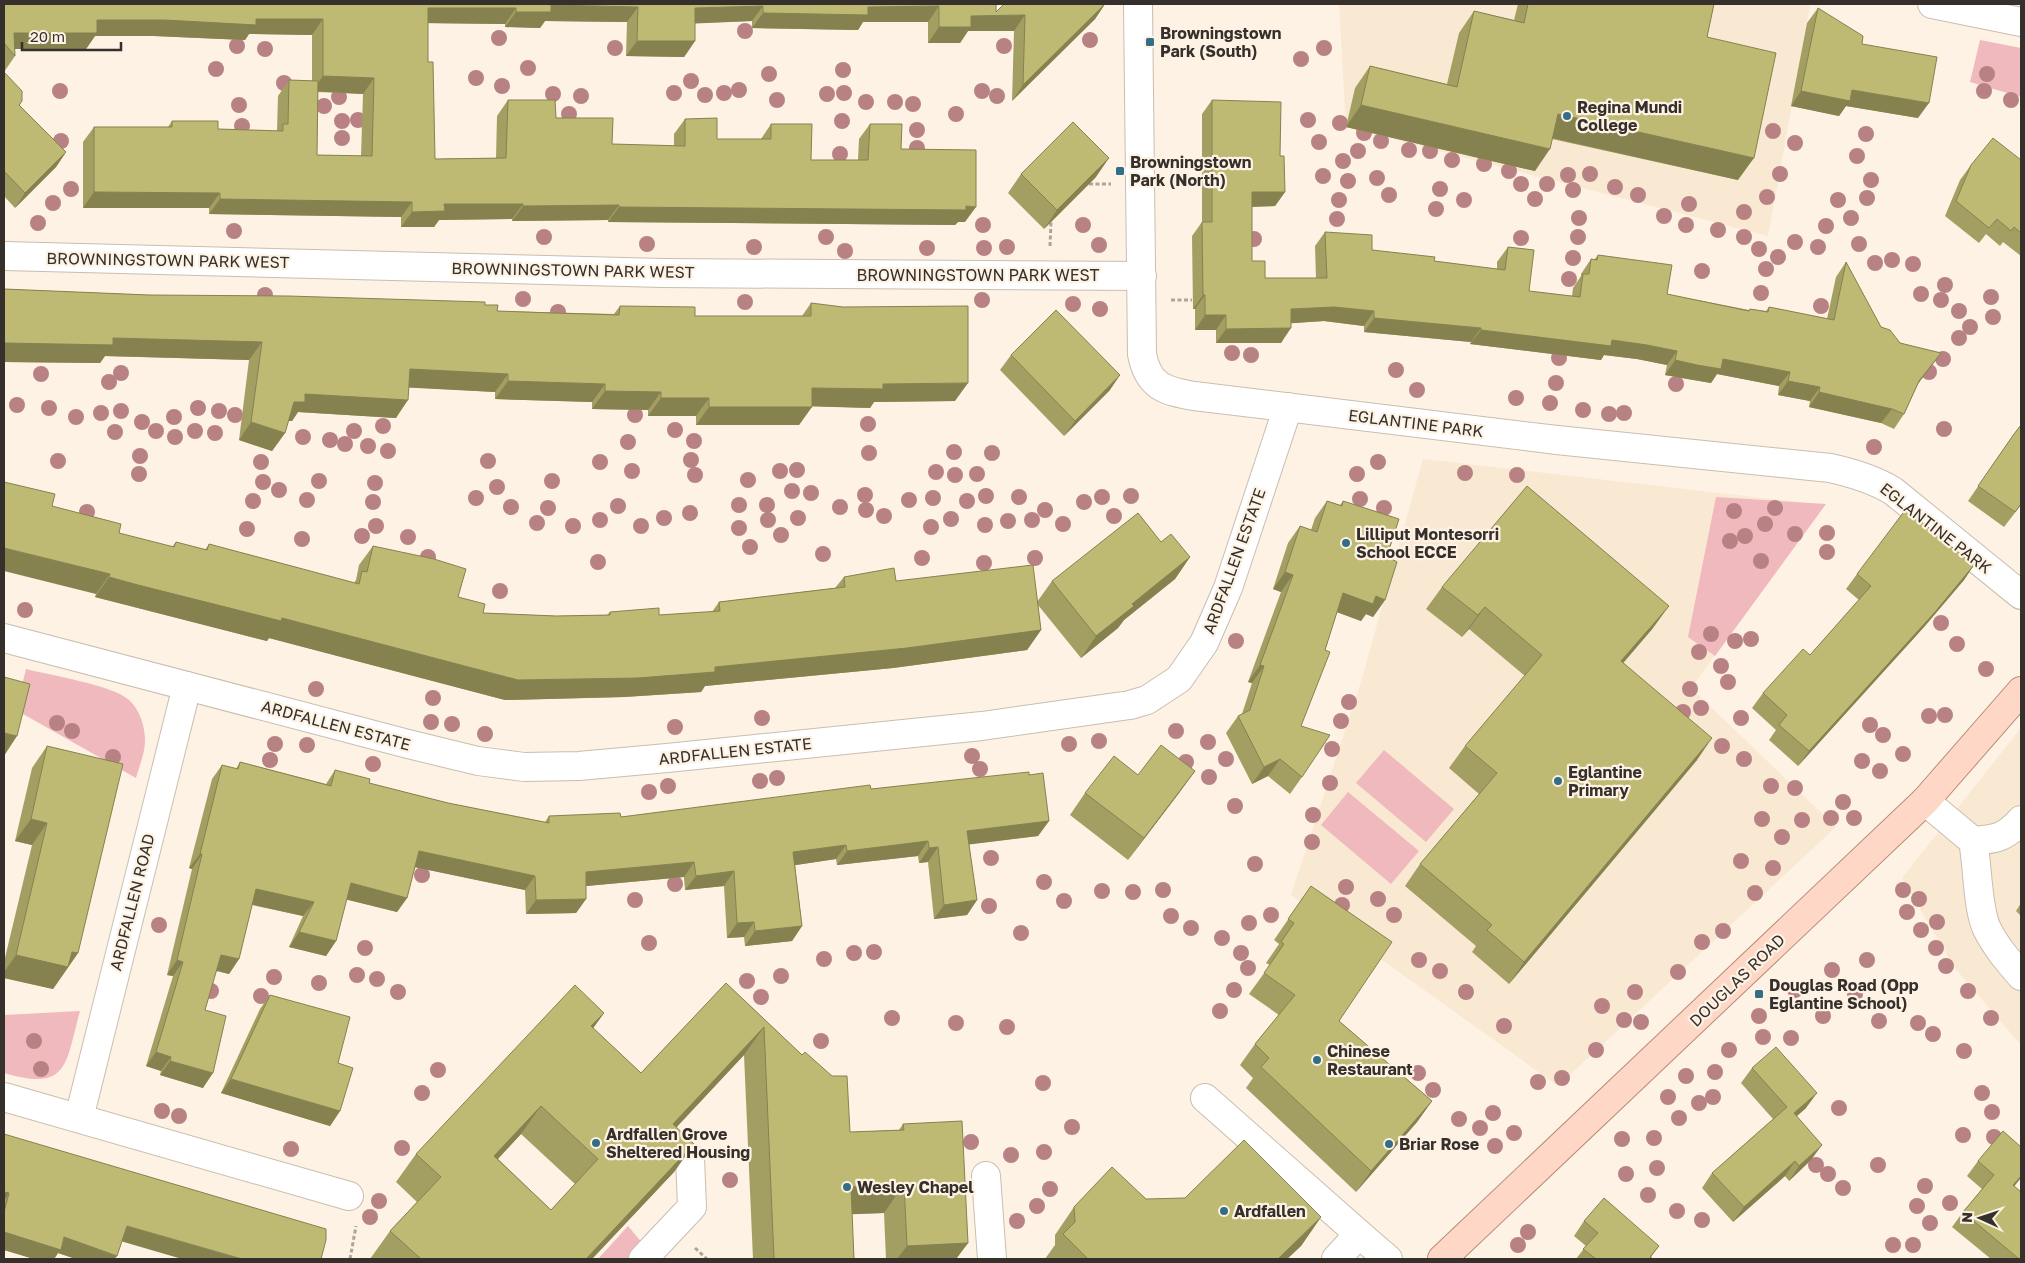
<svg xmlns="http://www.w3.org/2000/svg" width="2025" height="1263" viewBox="0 0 2025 1263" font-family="'Golos Text',sans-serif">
	<rect width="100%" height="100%" fill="#fdf2e3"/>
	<g fill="#f9e9d3">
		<polygon points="1339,4 1801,4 1810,6 1768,236 1346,127"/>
		<polygon points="1423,459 1824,505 1691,688 1836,827 1558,1086 1291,895 1361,682"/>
		<polygon points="2021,728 2021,1045 1955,968 1902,878"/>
	</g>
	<g fill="#f0b9bd">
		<polygon points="1980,40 2021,48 2021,97 1970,82"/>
		<polygon points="1716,497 1826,504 1715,656 1688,637"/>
		<path d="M 26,669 C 49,675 113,685 129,700 C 140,710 145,726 145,741 C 145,753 139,767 136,778 L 16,710 Z"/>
		<polygon points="1384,750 1454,809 1426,842 1356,783"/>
		<polygon points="1348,792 1419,851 1391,884 1321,825"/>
		<path d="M 80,1011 C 65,1065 69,1092 4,1073 L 4,1015 Z"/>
		<polygon points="628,1226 643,1244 629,1259 598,1259"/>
	</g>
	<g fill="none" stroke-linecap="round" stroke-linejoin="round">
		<g stroke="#c9beaf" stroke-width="30">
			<g id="minor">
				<path d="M 1138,4 L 1142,354 C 1148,386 1164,391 1194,396 L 1557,440 L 1830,468 C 1853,473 1873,479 1893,491 L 2021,595"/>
				<polyline points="1932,4 2021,22"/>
				<polyline points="4,256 663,273 1142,276"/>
				<polyline points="4,638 408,744 478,761 524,767 579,766 667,758 982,726 1130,705 1147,700 1179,679 1204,643 1228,588 1288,407"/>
				<path d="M 1925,801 L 1973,841 C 1996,839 2005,838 2021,820"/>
				<path d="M 1973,841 C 1978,866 1977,908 1987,929 C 1996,947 2009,962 2021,976"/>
				<polyline points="4,1097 349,1196"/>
				<polyline points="1205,1098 1359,1234"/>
				<polyline points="79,1118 187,686"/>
				<polyline points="986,1176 992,1259"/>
				<polyline points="643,1259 692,1207 690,1158"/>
				<polyline points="1336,1259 1359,1234 1388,1259"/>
			</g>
		</g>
		<g stroke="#b78c78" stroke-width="30">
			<polyline id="major" points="1442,1259 1925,801 2021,691"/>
		</g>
		<g stroke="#ada59a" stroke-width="3" stroke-dasharray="4 2.5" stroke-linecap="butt">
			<polyline points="1089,184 1111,184"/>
			<polyline points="1050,246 1051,222"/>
			<polyline points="1171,300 1192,300"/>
			<polyline points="695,1248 707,1259"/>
			<polyline points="350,1259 356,1226"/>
		</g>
		<use href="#minor" stroke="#fff" stroke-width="28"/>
		<use href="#major" stroke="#fed7c7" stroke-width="28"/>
	</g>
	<g fill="#b88284">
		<circle cx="745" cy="31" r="8"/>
		<circle cx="499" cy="38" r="8"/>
		<circle cx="1090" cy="40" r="8"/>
		<circle cx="237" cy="46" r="8"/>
		<circle cx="1004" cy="46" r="8"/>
		<circle cx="615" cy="48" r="8"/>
		<circle cx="1324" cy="48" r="8"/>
		<circle cx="265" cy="49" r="8"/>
		<circle cx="1301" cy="59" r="8"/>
		<circle cx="528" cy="68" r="8"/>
		<circle cx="216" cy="69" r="8"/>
		<circle cx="843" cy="70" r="8"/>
		<circle cx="769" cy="74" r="8"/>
		<circle cx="1987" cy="74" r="8"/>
		<circle cx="476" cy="78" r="8"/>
		<circle cx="691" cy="81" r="8"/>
		<circle cx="284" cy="83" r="8"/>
		<circle cx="502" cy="86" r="8"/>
		<circle cx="739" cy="90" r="8"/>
		<circle cx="60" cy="91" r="8"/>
		<circle cx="982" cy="91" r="8"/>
		<circle cx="1984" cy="91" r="8"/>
		<circle cx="674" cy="93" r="8"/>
		<circle cx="724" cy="93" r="8"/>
		<circle cx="844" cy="93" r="8"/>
		<circle cx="553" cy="94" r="8"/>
		<circle cx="827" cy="94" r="8"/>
		<circle cx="705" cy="95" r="8"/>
		<circle cx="581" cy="96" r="8"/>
		<circle cx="997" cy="96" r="8"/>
		<circle cx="339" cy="97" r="8"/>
		<circle cx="777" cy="100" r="8"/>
		<circle cx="2011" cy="100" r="8"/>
		<circle cx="866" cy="102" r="8"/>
		<circle cx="895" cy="102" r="8"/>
		<circle cx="913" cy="104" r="8"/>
		<circle cx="239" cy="105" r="8"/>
		<circle cx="324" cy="106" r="8"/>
		<circle cx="569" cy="114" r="8"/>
		<circle cx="956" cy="114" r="8"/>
		<circle cx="358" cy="120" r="8"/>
		<circle cx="1308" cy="120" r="8"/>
		<circle cx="342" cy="121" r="8"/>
		<circle cx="842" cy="121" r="8"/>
		<circle cx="1340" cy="123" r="8"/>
		<circle cx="242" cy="126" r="8"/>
		<circle cx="917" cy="130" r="8"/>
		<circle cx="1773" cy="131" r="8"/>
		<circle cx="1364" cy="133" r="8"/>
		<circle cx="1866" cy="134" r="8"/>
		<circle cx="342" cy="138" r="8"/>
		<circle cx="61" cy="141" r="8"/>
		<circle cx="1381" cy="141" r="8"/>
		<circle cx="1319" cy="142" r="8"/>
		<circle cx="1795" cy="143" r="8"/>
		<circle cx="917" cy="148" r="8"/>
		<circle cx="1409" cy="150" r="8"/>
		<circle cx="1358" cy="151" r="8"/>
		<circle cx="1430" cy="151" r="8"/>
		<circle cx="840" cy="154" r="8"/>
		<circle cx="1857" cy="156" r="8"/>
		<circle cx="1452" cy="160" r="8"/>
		<circle cx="1343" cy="161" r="8"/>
		<circle cx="1484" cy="164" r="8"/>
		<circle cx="1509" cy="171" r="8"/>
		<circle cx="1590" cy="174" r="8"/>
		<circle cx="1780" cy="174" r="8"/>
		<circle cx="1568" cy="175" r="8"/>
		<circle cx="1323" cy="176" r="8"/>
		<circle cx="1377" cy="178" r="8"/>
		<circle cx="1871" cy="180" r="8"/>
		<circle cx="1348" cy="181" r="8"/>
		<circle cx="1521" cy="184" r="8"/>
		<circle cx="1547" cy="184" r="8"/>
		<circle cx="1615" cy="187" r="8"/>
		<circle cx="71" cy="189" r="8"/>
		<circle cx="1440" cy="189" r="8"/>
		<circle cx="1573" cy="190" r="8"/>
		<circle cx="1389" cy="195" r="8"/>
		<circle cx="1638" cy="195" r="8"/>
		<circle cx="1767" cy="197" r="8"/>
		<circle cx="1867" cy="198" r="8"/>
		<circle cx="1535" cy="199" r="8"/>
		<circle cx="1339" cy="200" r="8"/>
		<circle cx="1464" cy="200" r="8"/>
		<circle cx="1838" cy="200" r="8"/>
		<circle cx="53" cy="203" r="8"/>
		<circle cx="1689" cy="204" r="8"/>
		<circle cx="1436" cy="209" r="8"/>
		<circle cx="1744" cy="212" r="8"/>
		<circle cx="1664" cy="216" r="8"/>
		<circle cx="1579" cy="218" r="8"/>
		<circle cx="1851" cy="218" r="8"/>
		<circle cx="1337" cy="219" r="8"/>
		<circle cx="38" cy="223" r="8"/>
		<circle cx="983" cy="225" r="8"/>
		<circle cx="1083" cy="225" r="8"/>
		<circle cx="1686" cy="225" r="8"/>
		<circle cx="1826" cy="226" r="8"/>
		<circle cx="1718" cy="230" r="8"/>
		<circle cx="234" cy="231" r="8"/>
		<circle cx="544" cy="237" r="8"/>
		<circle cx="826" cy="237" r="8"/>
		<circle cx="1578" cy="237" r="8"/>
		<circle cx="1744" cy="237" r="8"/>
		<circle cx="1521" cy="238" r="8"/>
		<circle cx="1254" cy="239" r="8"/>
		<circle cx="1795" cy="242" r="8"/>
		<circle cx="647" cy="244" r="8"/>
		<circle cx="1859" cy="244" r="8"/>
		<circle cx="1099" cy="245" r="8"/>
		<circle cx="754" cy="247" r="8"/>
		<circle cx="1007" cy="247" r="8"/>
		<circle cx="1818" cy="247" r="8"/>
		<circle cx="927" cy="248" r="8"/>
		<circle cx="984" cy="248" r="8"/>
		<circle cx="1759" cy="249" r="8"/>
		<circle cx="845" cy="251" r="8"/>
		<circle cx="1778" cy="257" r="8"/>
		<circle cx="1573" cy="258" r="8"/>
		<circle cx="1892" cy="260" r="8"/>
		<circle cx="1875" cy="263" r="8"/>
		<circle cx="1913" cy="264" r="8"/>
		<circle cx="1766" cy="269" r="8"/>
		<circle cx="1702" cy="271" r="8"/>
		<circle cx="1569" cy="279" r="8"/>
		<circle cx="1945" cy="285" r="8"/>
		<circle cx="1761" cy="293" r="8"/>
		<circle cx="1921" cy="294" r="8"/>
		<circle cx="265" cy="295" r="8"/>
		<circle cx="1991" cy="297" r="8"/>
		<circle cx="523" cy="299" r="8"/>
		<circle cx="982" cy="300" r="8"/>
		<circle cx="1941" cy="300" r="8"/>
		<circle cx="745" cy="302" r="8"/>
		<circle cx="1073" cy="304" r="8"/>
		<circle cx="1821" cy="306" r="8"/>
		<circle cx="1100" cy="309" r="8"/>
		<circle cx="1959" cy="311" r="8"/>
		<circle cx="558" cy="312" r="8"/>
		<circle cx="1993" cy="317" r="8"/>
		<circle cx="1970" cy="327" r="8"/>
		<circle cx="1959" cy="338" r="8"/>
		<circle cx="1232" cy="353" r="8"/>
		<circle cx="1251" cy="355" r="8"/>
		<circle cx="1559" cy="358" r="8"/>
		<circle cx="1943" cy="359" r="8"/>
		<circle cx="1396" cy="370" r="8"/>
		<circle cx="1929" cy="372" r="8"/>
		<circle cx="121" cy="373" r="8"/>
		<circle cx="41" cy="374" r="8"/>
		<circle cx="109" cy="382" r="8"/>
		<circle cx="1556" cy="383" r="8"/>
		<circle cx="1676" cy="384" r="8"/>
		<circle cx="1417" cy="390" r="8"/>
		<circle cx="1516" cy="398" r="8"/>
		<circle cx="1550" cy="403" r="8"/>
		<circle cx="17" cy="405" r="8"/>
		<circle cx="49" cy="408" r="8"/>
		<circle cx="198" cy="408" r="8"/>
		<circle cx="1583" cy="410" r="8"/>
		<circle cx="121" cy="411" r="8"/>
		<circle cx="219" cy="411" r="8"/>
		<circle cx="101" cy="413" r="8"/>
		<circle cx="1624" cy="413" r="8"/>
		<circle cx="1609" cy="414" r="8"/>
		<circle cx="235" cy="415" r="8"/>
		<circle cx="635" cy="415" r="8"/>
		<circle cx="76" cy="417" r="8"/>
		<circle cx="174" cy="417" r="8"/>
		<circle cx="142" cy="422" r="8"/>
		<circle cx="868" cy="424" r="8"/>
		<circle cx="383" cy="426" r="8"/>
		<circle cx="1944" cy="429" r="8"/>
		<circle cx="675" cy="430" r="8"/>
		<circle cx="156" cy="431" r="8"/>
		<circle cx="195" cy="431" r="8"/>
		<circle cx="354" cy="431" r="8"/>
		<circle cx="115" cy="432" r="8"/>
		<circle cx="215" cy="433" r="8"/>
		<circle cx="175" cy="437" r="8"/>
		<circle cx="303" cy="437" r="8"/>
		<circle cx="330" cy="440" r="8"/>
		<circle cx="694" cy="441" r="8"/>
		<circle cx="628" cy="442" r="8"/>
		<circle cx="345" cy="444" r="8"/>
		<circle cx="368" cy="446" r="8"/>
		<circle cx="1874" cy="447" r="8"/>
		<circle cx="388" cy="451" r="8"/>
		<circle cx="954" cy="452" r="8"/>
		<circle cx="869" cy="453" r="8"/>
		<circle cx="992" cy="453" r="8"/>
		<circle cx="140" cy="456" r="8"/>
		<circle cx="691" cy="460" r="8"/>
		<circle cx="58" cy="461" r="8"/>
		<circle cx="488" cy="461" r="8"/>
		<circle cx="261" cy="462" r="8"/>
		<circle cx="600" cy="462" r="8"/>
		<circle cx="1378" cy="462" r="8"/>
		<circle cx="797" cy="470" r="8"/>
		<circle cx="632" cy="471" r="8"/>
		<circle cx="780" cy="471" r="8"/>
		<circle cx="936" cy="472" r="8"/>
		<circle cx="1465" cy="473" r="8"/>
		<circle cx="139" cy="474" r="8"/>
		<circle cx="977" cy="474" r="8"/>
		<circle cx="1357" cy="474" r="8"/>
		<circle cx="695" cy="475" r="8"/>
		<circle cx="955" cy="475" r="8"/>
		<circle cx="1517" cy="475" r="8"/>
		<circle cx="748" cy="480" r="8"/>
		<circle cx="319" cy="481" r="8"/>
		<circle cx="552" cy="481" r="8"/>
		<circle cx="263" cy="482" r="8"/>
		<circle cx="375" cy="483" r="8"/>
		<circle cx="497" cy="487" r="8"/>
		<circle cx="279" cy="490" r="8"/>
		<circle cx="792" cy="491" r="8"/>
		<circle cx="811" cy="493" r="8"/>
		<circle cx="865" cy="495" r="8"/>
		<circle cx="986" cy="496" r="8"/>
		<circle cx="1131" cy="496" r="8"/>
		<circle cx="1019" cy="497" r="8"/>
		<circle cx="1102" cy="497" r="8"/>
		<circle cx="476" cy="498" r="8"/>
		<circle cx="933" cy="498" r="8"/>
		<circle cx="1360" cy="499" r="8"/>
		<circle cx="307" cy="500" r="8"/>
		<circle cx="909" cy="500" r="8"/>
		<circle cx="253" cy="501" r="8"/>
		<circle cx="967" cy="501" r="8"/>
		<circle cx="373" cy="502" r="8"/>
		<circle cx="1084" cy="502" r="8"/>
		<circle cx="739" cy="505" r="8"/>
		<circle cx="767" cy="505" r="8"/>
		<circle cx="618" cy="506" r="8"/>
		<circle cx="511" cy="507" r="8"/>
		<circle cx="840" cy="507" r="8"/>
		<circle cx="548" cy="508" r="8"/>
		<circle cx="1384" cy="508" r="8"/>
		<circle cx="1775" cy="508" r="8"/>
		<circle cx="866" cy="510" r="8"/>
		<circle cx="1045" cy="510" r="8"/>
		<circle cx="1734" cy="511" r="8"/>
		<circle cx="87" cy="512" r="8"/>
		<circle cx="690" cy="513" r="8"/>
		<circle cx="884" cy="516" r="8"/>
		<circle cx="1114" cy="516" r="8"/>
		<circle cx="664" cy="518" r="8"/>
		<circle cx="798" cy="518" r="8"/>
		<circle cx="951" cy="519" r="8"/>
		<circle cx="600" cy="520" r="8"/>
		<circle cx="768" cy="520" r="8"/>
		<circle cx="1032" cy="520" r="8"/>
		<circle cx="1008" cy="521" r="8"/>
		<circle cx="537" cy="523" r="8"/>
		<circle cx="1063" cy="524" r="8"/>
		<circle cx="1765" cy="524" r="8"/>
		<circle cx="985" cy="525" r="8"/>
		<circle cx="376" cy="526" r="8"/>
		<circle cx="573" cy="526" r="8"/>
		<circle cx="641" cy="526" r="8"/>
		<circle cx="931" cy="527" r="8"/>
		<circle cx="739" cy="528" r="8"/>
		<circle cx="247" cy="529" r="8"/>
		<circle cx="1827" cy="533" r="8"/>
		<circle cx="1795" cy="534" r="8"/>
		<circle cx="781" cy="535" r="8"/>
		<circle cx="362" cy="536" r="8"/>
		<circle cx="1745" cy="536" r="8"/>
		<circle cx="408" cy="537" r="8"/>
		<circle cx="302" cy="539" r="8"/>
		<circle cx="1730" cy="541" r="8"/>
		<circle cx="750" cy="547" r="8"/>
		<circle cx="1827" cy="552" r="8"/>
		<circle cx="823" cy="554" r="8"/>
		<circle cx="428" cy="557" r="8"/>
		<circle cx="922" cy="558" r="8"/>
		<circle cx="1035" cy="558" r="8"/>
		<circle cx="1761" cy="561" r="8"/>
		<circle cx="598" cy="562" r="8"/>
		<circle cx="984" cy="563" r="8"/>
		<circle cx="500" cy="591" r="8"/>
		<circle cx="25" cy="610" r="8"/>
		<circle cx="1941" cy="623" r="8"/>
		<circle cx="1711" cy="634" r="8"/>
		<circle cx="1751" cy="639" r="8"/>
		<circle cx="1236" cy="641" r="8"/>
		<circle cx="1735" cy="641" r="8"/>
		<circle cx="1957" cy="644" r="8"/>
		<circle cx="1699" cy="652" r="8"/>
		<circle cx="1721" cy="666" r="8"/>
		<circle cx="1986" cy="669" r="8"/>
		<circle cx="1728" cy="682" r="8"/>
		<circle cx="316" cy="689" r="8"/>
		<circle cx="1690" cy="689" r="8"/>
		<circle cx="433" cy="698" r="8"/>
		<circle cx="1349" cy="702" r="8"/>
		<circle cx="1701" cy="708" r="8"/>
		<circle cx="1683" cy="712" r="8"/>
		<circle cx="1945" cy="715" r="8"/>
		<circle cx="1929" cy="716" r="8"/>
		<circle cx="762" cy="718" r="8"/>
		<circle cx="1741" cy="718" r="8"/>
		<circle cx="1341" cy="721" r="8"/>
		<circle cx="431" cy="722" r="8"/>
		<circle cx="57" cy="723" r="8"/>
		<circle cx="452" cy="724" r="8"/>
		<circle cx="1870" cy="725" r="8"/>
		<circle cx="675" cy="727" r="8"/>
		<circle cx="72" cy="731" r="8"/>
		<circle cx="1176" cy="731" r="8"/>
		<circle cx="485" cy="734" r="8"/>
		<circle cx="1883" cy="735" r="8"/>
		<circle cx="1099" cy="741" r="8"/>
		<circle cx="1208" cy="742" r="8"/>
		<circle cx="275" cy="744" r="8"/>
		<circle cx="1069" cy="744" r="8"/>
		<circle cx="307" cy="745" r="8"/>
		<circle cx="1722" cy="746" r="8"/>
		<circle cx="1332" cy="749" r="8"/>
		<circle cx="1903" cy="754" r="8"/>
		<circle cx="972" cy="756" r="8"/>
		<circle cx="113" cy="757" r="8"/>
		<circle cx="1226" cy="759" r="8"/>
		<circle cx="1744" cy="759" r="8"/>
		<circle cx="270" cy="760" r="8"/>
		<circle cx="1862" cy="761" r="8"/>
		<circle cx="1186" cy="762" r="8"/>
		<circle cx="373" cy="764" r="8"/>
		<circle cx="980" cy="769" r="8"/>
		<circle cx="1880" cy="771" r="8"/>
		<circle cx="1209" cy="777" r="8"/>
		<circle cx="777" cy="778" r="8"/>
		<circle cx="760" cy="781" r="8"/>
		<circle cx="1330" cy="783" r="8"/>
		<circle cx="668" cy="786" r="8"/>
		<circle cx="1771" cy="786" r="8"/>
		<circle cx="1795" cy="788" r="8"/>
		<circle cx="649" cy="792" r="8"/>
		<circle cx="1843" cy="802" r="8"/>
		<circle cx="1235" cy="806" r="8"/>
		<circle cx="1313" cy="815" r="8"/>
		<circle cx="1831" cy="818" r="8"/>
		<circle cx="1854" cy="818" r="8"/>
		<circle cx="1762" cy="819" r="8"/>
		<circle cx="1802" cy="820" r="8"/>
		<circle cx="1782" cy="837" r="8"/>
		<circle cx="1312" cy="842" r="8"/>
		<circle cx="991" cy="858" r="8"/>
		<circle cx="1741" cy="861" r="8"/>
		<circle cx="1255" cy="864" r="8"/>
		<circle cx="1773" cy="868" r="8"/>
		<circle cx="422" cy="875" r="8"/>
		<circle cx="1044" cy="882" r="8"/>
		<circle cx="675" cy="884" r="8"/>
		<circle cx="1346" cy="887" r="8"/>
		<circle cx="1163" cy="890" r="8"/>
		<circle cx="1903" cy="890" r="8"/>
		<circle cx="1102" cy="891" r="8"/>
		<circle cx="1133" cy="892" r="8"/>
		<circle cx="1755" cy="893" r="8"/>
		<circle cx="1378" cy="899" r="8"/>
		<circle cx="1919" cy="899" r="8"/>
		<circle cx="635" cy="900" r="8"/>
		<circle cx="1064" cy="901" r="8"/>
		<circle cx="1342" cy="905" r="8"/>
		<circle cx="989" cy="906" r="8"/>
		<circle cx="1907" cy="912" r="8"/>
		<circle cx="1271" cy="915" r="8"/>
		<circle cx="1394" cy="915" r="8"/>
		<circle cx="1171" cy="916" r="8"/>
		<circle cx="1937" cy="922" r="8"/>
		<circle cx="1249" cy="923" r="8"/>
		<circle cx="159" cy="925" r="8"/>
		<circle cx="1191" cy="928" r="8"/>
		<circle cx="1921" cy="930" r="8"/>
		<circle cx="1723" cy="931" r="8"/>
		<circle cx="1021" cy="933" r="8"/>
		<circle cx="1222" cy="938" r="8"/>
		<circle cx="1702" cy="942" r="8"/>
		<circle cx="649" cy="943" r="8"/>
		<circle cx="365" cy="948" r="8"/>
		<circle cx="1936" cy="948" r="8"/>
		<circle cx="874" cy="952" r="8"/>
		<circle cx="854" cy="953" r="8"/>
		<circle cx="1241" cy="953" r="8"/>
		<circle cx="824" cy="959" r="8"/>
		<circle cx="1419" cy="960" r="8"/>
		<circle cx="1867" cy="960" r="8"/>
		<circle cx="1946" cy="966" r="8"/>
		<circle cx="1248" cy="968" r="8"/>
		<circle cx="1832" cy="970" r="8"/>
		<circle cx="1440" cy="971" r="8"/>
		<circle cx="1678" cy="972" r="8"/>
		<circle cx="357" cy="975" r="8"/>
		<circle cx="781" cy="976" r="8"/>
		<circle cx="274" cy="977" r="8"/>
		<circle cx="377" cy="979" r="8"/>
		<circle cx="747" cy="981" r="8"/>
		<circle cx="319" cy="983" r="8"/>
		<circle cx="1234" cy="990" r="8"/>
		<circle cx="1795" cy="990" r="8"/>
		<circle cx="211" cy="991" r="8"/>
		<circle cx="1968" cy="991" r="8"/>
		<circle cx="398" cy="992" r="8"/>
		<circle cx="1466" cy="992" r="8"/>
		<circle cx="1635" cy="992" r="8"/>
		<circle cx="1855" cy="994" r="8"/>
		<circle cx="261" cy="996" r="8"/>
		<circle cx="761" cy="997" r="8"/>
		<circle cx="1602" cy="1006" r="8"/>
		<circle cx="1220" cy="1011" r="8"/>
		<circle cx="1759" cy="1016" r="8"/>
		<circle cx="1823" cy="1016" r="8"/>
		<circle cx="892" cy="1018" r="8"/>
		<circle cx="1991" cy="1018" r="8"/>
		<circle cx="1624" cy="1020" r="8"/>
		<circle cx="1879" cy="1021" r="8"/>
		<circle cx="1641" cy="1022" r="8"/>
		<circle cx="956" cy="1023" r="8"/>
		<circle cx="1918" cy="1023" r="8"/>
		<circle cx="1504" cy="1026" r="8"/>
		<circle cx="1007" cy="1027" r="8"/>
		<circle cx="1933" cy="1034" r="8"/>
		<circle cx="1763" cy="1037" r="8"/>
		<circle cx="1791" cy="1038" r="8"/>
		<circle cx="34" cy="1041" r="8"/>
		<circle cx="821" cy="1041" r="8"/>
		<circle cx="1596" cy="1050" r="8"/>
		<circle cx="1729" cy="1050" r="8"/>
		<circle cx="1964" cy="1051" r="8"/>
		<circle cx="41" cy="1069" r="8"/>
		<circle cx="438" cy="1070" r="8"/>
		<circle cx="1715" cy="1072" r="8"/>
		<circle cx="1418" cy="1073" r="8"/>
		<circle cx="1686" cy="1076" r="8"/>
		<circle cx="1562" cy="1078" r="8"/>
		<circle cx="1538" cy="1082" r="8"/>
		<circle cx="1043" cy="1083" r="8"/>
		<circle cx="1433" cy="1090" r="8"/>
		<circle cx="422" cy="1093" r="8"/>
		<circle cx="1982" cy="1093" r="8"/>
		<circle cx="1668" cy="1097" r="8"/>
		<circle cx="1713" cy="1097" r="8"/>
		<circle cx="1699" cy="1103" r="8"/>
		<circle cx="1839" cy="1108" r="8"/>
		<circle cx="162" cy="1111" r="8"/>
		<circle cx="1992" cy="1112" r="8"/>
		<circle cx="1493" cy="1113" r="8"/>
		<circle cx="179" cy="1116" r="8"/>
		<circle cx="1679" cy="1118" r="8"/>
		<circle cx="1459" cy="1119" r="8"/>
		<circle cx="1072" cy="1127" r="8"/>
		<circle cx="1480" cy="1128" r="8"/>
		<circle cx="1514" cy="1133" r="8"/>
		<circle cx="1963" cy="1135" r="8"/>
		<circle cx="1994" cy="1137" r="8"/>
		<circle cx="1654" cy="1138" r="8"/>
		<circle cx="1622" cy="1139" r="8"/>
		<circle cx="971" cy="1142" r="8"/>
		<circle cx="1495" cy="1146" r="8"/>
		<circle cx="402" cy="1148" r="8"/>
		<circle cx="291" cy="1149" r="8"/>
		<circle cx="1044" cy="1152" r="8"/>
		<circle cx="1011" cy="1155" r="8"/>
		<circle cx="1816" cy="1165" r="8"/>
		<circle cx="1878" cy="1165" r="8"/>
		<circle cx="1657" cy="1168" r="8"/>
		<circle cx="1626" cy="1174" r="8"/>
		<circle cx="1828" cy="1174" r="8"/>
		<circle cx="730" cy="1180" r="8"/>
		<circle cx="1925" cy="1186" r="8"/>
		<circle cx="1843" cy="1188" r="8"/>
		<circle cx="1050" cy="1189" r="8"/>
		<circle cx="1648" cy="1195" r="8"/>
		<circle cx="379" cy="1201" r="8"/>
		<circle cx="1950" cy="1203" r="8"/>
		<circle cx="1037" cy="1206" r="8"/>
		<circle cx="1917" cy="1206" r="8"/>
		<circle cx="1677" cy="1211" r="8"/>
		<circle cx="370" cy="1217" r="8"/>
		<circle cx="1702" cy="1220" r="8"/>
		<circle cx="1017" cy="1221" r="8"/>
		<circle cx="1930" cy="1223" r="8"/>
		<circle cx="1528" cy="1232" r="8"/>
		<circle cx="1518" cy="1245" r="8"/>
		<circle cx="1893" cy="1245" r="8"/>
		<circle cx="1913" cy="1245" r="8"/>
	</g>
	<g fill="#a39f63" fill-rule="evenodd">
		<path d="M 4,4 L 996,4 L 996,12 L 1105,4 L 1095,19 L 1012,101 L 1014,31 L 968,31 L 960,43 L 928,43 L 928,22 L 863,22 L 858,30 L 752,28 L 752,21 L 695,23 L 695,41 L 684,57 L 626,56 L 627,22 L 545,21 L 540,28 L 505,27 L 505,24 L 428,23 L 428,62 L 435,159 L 496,158 L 497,116 L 508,100 L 556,118 L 612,144 L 674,146 L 674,134 L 685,119 L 717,139 L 761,139 L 771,124 L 811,160 L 858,160 L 859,139 L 870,124 L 901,149 L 965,222 L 958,222 L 955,225 L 608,222 L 608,220 L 512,221 L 512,219 L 439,220 L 434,227 L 401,227 L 401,217 L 209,214 L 209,208 L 83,208 L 83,142 L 94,127 L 168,127 L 172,121 L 218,129 L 277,131 L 278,96 L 289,80 L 312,81 L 312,35 L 249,34 L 245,40 L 154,36 L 95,36 L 86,49 L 14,49 L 15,56 L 4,72 ZM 318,92 L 363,94 L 361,156 L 317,155 Z"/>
		<polygon points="1518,4 1714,4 1707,37 1738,180 1552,139 1535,171 1346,127 1355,88 1370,66 1447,84 1459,33 1474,11 1514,20"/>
		<polygon points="1818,8 1862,44 1918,118 1846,106 1839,116 1791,106 1807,23"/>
		<polygon points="4,72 22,101 19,105 66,152 56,167 15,208 4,196"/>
		<polygon points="1212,100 1280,156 1285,192 1275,206 1252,207 1252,261 1265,278 1316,278 1315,246 1325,232 1372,250 1434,261 1497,269 1497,262 1508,247 1529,291 1572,296 1573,288 1581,276 1581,274 1591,259 1594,260 1598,255 1667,294 1749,310 1750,309 1766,311 1769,307 1827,319 1836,277 1846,262 1881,327 1900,343 1941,353 1918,384 1904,414 1894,429 1881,423 1809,407 1810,401 1778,395 1779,386 1717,374 1711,383 1687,379 1665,375 1667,365 1637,359 1604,355 1601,360 1470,344 1471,342 1364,332 1364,326 1324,321 1291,323 1281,343 1216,343 1216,330 1195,330 1195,309 1193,309 1192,236 1202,222 1202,114"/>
		<polygon points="2021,160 2021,256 2003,242 2000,246 1986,234 1979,243 1945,216 1960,180 1971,165"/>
		<polygon points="1021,174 1096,177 1044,229 1008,193"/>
		<polygon points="4,289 149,295 485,305 497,311 614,314 620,306 695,316 802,316 811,303 955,401 874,402 870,408 812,406 799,425 696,425 696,416 648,416 648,410 592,409 592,402 495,399 495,392 409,387 396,418 298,412 292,421 288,421 285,433 272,451 239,440 249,360 105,356 100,363 4,362"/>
		<polygon points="1011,355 1110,390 1064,436 1000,370"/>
		<polygon points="2021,425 2021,505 2004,527 1968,501 2014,434"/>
		<polygon points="1327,501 1340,505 1343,501 1387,556 1385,600 1373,617 1366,614 1361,621 1337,612 1301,726 1302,777 1290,794 1268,776 1252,784 1226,733 1238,716 1242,714 1252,683 1248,682 1281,592 1273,589 1288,543 1300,526 1311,530 1315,518"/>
		<polygon points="52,506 119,533 172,547 176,542 205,550 209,544 354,583 356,580 359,565 373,546 458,597 483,613 556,616 607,615 610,612 659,615 712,612 719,602 835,588 844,577 896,581 1037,602 1052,581 1161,542 1190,557 1175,579 1124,620 1118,628 1081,658 1038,605 1041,630 1027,650 893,668 705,686 701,692 624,697 505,700 269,638 267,641 95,597 96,594"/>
		<polygon points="1974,565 1964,580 1924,627 1798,766 1769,740 1776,730 1752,708 1763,693 1810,655 1859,600 1846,589 1857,574"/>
		<polygon points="1442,587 1653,628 1623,663 1697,760 1509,984 1472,952 1476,946 1405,886 1420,864 1479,794 1449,768 1465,746 1525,676 1469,629 1462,637 1426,609"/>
		<polygon points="47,746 78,953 53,989 4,978 4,962 32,845 15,841 32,768"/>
		<polygon points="240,762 326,784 335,770 369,783 448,803 545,822 549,816 621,817 871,789 1029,775 1049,821 1038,836 969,844 977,900 967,915 934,919 928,862 919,863 918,856 837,865 836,859 795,865 802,926 792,941 745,946 744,937 727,938 724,886 685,890 684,877 586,886 586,899 576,913 526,914 525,890 415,867 407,898 397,912 346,899 336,941 326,956 289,947 303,916 252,905 239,959 229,974 216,971 205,1010 203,1088 160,1075 161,1071 146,1066 173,976 167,975 192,869 189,868 212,779 222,765 236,769"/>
		<polygon points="1195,771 1179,793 1128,860 1070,815 1085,793 1138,775"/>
		<polygon points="1311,886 1339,1021 1432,1101 1417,1122 1356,1192 1246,1088 1253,1078 1240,1065 1255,1044 1279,1015 1249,994 1270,965 1266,963 1279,944 1274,940"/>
		<polygon points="2021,903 2021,916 2016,911"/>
		<path d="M 726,983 L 802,1055 L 850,1132 L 899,1130 L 903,1124 L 968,1243 L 956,1259 L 886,1259 L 884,1213 L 852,1214 L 854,1259 L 753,1259 L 744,1055 L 676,1128 L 694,1144 L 674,1172 L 592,1259 L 370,1259 L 390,1231 L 417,1202 L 396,1182 L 416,1154 L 604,1013 L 593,1028 L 641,1073 ZM 521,1134 L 575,1184 L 551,1210 L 498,1159 Z"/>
		<polygon points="270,995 338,1063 340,1111 330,1126 221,1093 260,1009"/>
		<polygon points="1752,1068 1806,1108 1796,1117 1811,1160 1789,1181 1785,1176 1733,1222 1702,1188 1712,1173 1773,1119 1741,1083"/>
		<polygon points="4,1134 121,1242 117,1256 114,1259 76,1259 58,1253 54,1259 34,1259 4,1250"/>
		<polygon points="1978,1161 2014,1186 2021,1259 1991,1259 1952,1227 1963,1212 1982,1189 1967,1176"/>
		<polygon points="1146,1199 1321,1217 1301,1246 1287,1259 1045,1259 1055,1245 1055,1235 1074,1207"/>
		<polygon points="1584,1221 1659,1246 1651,1257 1653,1259 1576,1259 1586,1246 1574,1236"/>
	</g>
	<g fill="#858250">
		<polygon points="1105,4 1095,19 1012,101 1023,85"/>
		<polygon points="551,5 638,7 627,22 545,21 540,28 505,27 516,12"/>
		<polygon points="763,6 752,21 684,24 695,8"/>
		<polygon points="939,6 928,22 863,22 858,30 752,28 763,13 868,7"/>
		<polygon points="428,8 516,8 505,24 418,23"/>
		<polygon points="1025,15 1014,31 968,31 960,43 928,43 939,27 971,16"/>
		<polygon points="256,19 323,19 312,35 249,34 245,40 154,36 95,36 86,49 8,49 14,33 97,20"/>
		<polygon points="637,41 695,41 684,57 626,56"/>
		<polygon points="323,76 374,78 363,94 312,91"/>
		<polygon points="1852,90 1929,103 1918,118 1846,106 1839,116 1791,106 1801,91"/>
		<polygon points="1361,105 1550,149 1535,171 1346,127"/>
		<polygon points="1558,114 1754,158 1738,180 1543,136"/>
		<polygon points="66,152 56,167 15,208 25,193"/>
		<polygon points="1109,158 1096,177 1044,229 1057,210"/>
		<polygon points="94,192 220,193 209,208 83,208"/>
		<polygon points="1252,192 1285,192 1275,206 1242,207"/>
		<polygon points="220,199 412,202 401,217 209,214"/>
		<polygon points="444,204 523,204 512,219 439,220 434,227 401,227 412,212"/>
		<polygon points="619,205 608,220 512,221 523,206"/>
		<polygon points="619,207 966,206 976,207 965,222 958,222 955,225 608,222"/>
		<polygon points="1203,295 1205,295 1195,309 1193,309"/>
		<polygon points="1334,307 1374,311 1364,326 1324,321 1281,324 1291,309"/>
		<polygon points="1205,315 1226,315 1216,330 1195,330"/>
		<polygon points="1374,318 1481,328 1471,342 1364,332"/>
		<polygon points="1291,328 1281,343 1216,343 1226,329"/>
		<polygon points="1481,330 1612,340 1647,345 1677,351 1667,365 1637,359 1604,355 1601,360 1470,344"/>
		<polygon points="113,338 262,342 249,360 105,356 100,363 4,362 4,343"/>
		<polygon points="1941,353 1930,368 1909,395 1919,381"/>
		<polygon points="1723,359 1790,372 1779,386 1717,374 1711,383 1665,375 1675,360"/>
		<polygon points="410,369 508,374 495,392 397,387"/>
		<polygon points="1120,375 1110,390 1064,436 1075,421"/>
		<polygon points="508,381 605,384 592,402 495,399"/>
		<polygon points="1788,381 1820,387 1810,401 1778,395"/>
		<polygon points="968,383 955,401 874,402 870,408 799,406 812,388 883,384"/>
		<polygon points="605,391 661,392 648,410 592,409"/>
		<polygon points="1819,392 1892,409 1881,423 1809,407"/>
		<polygon points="305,394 408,400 396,418 298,412 292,421 281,420 294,402"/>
		<polygon points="661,398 709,398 696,416 648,416"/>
		<polygon points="709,407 812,407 799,425 696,425"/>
		<polygon points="251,422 285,433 272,451 239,440"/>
		<polygon points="4,548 110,574 96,594 4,571"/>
		<polygon points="1190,557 1175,579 1124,620 1118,628 1081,658 1096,636 1132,604"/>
		<polygon points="1974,565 1964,580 1924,627 1798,766 1809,751"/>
		<polygon points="1285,572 1293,575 1281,592 1273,589"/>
		<polygon points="109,577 282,618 715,667 1041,630 1027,650 893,668 705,686 701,692 624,697 505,700 269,638 267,641 95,597"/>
		<polygon points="1343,593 1376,596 1385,600 1373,617 1366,614 1361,621 1331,610"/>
		<polygon points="1669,606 1653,628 1606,683 1621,661"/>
		<polygon points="1485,607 1469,629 1462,637 1478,615"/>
		<polygon points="1260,665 1264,666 1252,683 1248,682"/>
		<polygon points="4,733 17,736 4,756"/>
		<polygon points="1712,738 1697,760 1509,984 1524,962"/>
		<polygon points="1280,759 1268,776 1252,784 1264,767"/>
		<polygon points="1195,771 1179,793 1128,860 1144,838"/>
		<polygon points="31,819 47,823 32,845 15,841"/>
		<polygon points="1049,821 1038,836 957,846 967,831"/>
		<polygon points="928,841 918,856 837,865 847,851"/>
		<polygon points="846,845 836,859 783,867 793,852"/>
		<polygon points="938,847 928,862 919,863 929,848"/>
		<polygon points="419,851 535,876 525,890 409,866"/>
		<polygon points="200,854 202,854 192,869 189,868"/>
		<polygon points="694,862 684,877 576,887 586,872"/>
		<polygon points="734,871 724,886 685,890 696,876"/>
		<polygon points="351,883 407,898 397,912 340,898"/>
		<polygon points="256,889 314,902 303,916 245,903"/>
		<polygon points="586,899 576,913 526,914 536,900"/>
		<polygon points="977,900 967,915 934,919 944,905"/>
		<polygon points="754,922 744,937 727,938 737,923"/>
		<polygon points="802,926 792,941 745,946 755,931"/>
		<polygon points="299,932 336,941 326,956 289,947"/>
		<polygon points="72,952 78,953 53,989 4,978 4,972 16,955"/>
		<polygon points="221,955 239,959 229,974 211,969"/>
		<polygon points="177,960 183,962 173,976 167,975"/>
		<polygon points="604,1013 584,1041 591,1026"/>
		<polygon points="764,1027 744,1055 653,1152 673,1124"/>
		<polygon points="156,1052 171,1057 161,1071 146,1066"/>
		<polygon points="170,1061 213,1073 203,1088 160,1075"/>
		<polygon points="231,1079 340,1111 330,1126 221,1093"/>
		<polygon points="1817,1093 1806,1108 1783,1128 1794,1113"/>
		<polygon points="1432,1101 1417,1122 1356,1192 1371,1171"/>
		<polygon points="541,1106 521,1134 474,1184 494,1156"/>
		<polygon points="694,1144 674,1172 592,1259 586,1259"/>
		<polygon points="1822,1145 1811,1160 1789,1181 1799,1166"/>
		<polygon points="1795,1161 1785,1176 1733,1222 1744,1207"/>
		<polygon points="2021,1176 2021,1178 2003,1200 2013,1185"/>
		<polygon points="904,1184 884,1213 832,1215 851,1187"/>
		<polygon points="4,1192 9,1193 4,1201"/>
		<polygon points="1321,1217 1301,1246 1287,1259 1278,1259"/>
		<polygon points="127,1226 242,1259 182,1259 117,1240"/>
		<polygon points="4,1232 64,1237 117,1256 114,1259 76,1259 58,1253 54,1259 34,1259 4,1250"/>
		<polygon points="968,1243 956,1259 897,1259 907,1246"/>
	</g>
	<g fill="#beb973" stroke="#858250" fill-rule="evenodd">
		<polygon points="4,4 996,4 996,12 1004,4 1105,4 1023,85 1025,15 971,16 971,27 939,27 939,6 868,7 868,15 763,13 763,6 695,8 695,41 637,41 638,7 551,5 551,12 516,12 516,8 428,8 428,62 433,62 435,159 506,158 508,100 555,100 556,118 613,118 612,144 685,146 685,119 717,118 717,139 771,139 771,124 812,124 811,160 868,160 870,124 902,124 901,149 976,150 976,207 966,206 966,210 619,207 619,205 523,206 523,204 444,204 445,211 412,212 412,202 220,199 220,193 94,192 94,127 172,127 172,121 218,121 218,129 283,131 283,124 288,124 289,80 318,81 317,155 372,156 374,78 323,76 323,19 256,19 256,25 165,20 97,20 97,33 14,33 15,56 4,43"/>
		<polygon points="1528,4 1714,4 1707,37 1776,53 1754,158 1558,114 1550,149 1361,105 1370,66 1457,87 1474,11 1524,23"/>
		<polygon points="1818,8 1863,36 1862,44 1937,57 1929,103 1852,90 1850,101 1801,91"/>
		<polygon points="4,72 22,91 22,101 19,105 66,152 25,193 4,171"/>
		<polygon points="1212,100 1281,102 1280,156 1284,156 1285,192 1252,192 1252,261 1265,261 1265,278 1327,278 1325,232 1372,235 1372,250 1435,257 1434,261 1505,270 1508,247 1534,250 1529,291 1580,297 1583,274 1589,274 1591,259 1597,260 1598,255 1672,265 1667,294 1749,311 1750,309 1768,312 1769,307 1834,320 1846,262 1881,327 1890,330 1900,343 1941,353 1919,381 1904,414 1892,409 1819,392 1820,387 1788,381 1790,372 1723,359 1721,369 1697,365 1675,360 1677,351 1647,345 1612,340 1611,346 1481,330 1481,328 1374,318 1374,311 1334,307 1291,309 1291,328 1226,329 1226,315 1205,315 1205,295 1203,295 1202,222 1212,222"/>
		<polygon points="1073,122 1109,158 1057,210 1021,174"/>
		<polygon points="1993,138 2021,160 2021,233 2014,227 2011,231 1997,219 1989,228 1956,201 1971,165"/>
		<polygon points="4,289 149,295 288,296 485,302 485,305 498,305 497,311 553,313 619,315 620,306 695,307 695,316 811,316 811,303 843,307 968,306 968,383 883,384 883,389 812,388 812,407 709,407 709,398 661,398 661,392 605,391 605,384 508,381 508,374 410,369 408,400 305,394 305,402 294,402 285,433 251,422 262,342 113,338 113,345 4,343"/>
		<polygon points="1056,310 1120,375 1075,421 1011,355"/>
		<polygon points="2021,425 2021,504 2015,512 1978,486 2014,434"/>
		<polygon points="4,482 55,494 52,506 121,524 119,533 174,547 176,542 207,550 209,544 359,584 362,571 367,572 373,546 434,559 466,569 458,597 485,604 483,613 556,616 610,615 610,612 659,608 659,615 720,611 719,602 845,587 844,577 894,568 896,581 1033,565 1041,630 907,648 715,667 715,672 638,678 518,680 282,618 281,621 138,585 109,577 110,574 4,548"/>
		<polygon points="1527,486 1669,606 1621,661 1712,738 1524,962 1487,930 1492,925 1420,864 1497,773 1465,746 1542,655 1485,607 1478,615 1442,587"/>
		<polygon points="1327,501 1342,506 1343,501 1399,519 1387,556 1397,562 1385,600 1376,596 1373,604 1343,593 1325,650 1330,652 1301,726 1330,735 1302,777 1280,759 1264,767 1238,716 1250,710 1264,666 1260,665 1293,575 1285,572 1300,526 1317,532"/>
		<polygon points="1906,509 1974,565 1935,612 1809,751 1779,725 1787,715 1763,693 1803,649 1810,655 1871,586 1857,574"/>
		<polygon points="1138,513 1161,542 1171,534 1190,557 1132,604 1134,606 1096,636 1052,581"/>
		<polygon points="4,677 30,684 17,736 4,733"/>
		<polygon points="1161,745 1195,771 1144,838 1085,793 1114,756 1138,775"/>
		<polygon points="47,746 123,764 78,953 72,952 68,967 16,955 47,823 31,819"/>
		<polygon points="240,762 331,786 335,770 370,779 369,783 448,803 549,823 549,816 620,813 621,817 870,785 871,789 1029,772 1029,775 1043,773 1049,821 967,831 977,900 944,905 938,847 929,848 928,841 847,851 846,845 793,852 802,926 755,931 754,922 737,923 734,871 696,876 694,862 586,872 586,899 536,900 535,876 419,851 407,898 351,883 336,941 299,932 314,902 256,889 239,959 221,955 205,1010 226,1016 213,1073 170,1061 171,1057 156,1052 183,962 177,960 202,854 200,854 222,765 238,769"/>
		<polygon points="1311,886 1392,942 1339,1021 1432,1101 1371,1171 1261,1067 1269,1058 1255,1044 1295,995 1264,973 1284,944 1281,942 1294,923 1288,919"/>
		<path d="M 726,983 L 802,1055 L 805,1052 L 832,1076 L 847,1076 L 850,1132 L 904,1130 L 903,1124 L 962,1121 L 968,1243 L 907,1246 L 904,1184 L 851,1187 L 854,1259 L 774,1259 L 764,1027 L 673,1124 L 694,1144 L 586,1259 L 421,1259 L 390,1231 L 441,1177 L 416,1154 L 575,985 L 604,1013 L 591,1026 L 641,1073 ZM 541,1106 L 598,1159 L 551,1210 L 494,1156 Z"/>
		<polygon points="270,995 350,1017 338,1063 353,1068 340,1111 231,1079"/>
		<polygon points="1776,1047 1817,1093 1794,1113 1822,1145 1799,1166 1795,1161 1744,1207 1712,1173 1787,1107 1752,1068"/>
		<polygon points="2003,1131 2021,1147 2021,1176 2013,1185 2021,1192 2021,1259 2019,1259 1963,1212 1994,1175 1978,1161"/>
		<polygon points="4,1134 326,1229 326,1240 321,1259 242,1259 127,1226 117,1256 64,1237 61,1250 4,1232 4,1212 9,1193 4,1192"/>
		<polygon points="1244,1140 1321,1217 1278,1259 1088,1259 1063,1234 1075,1222 1074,1207 1112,1167 1146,1199 1185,1198"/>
		<polygon points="1604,1198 1659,1246 1650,1257 1653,1259 1596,1259 1583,1249 1598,1233 1584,1221"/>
	</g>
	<g fill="#336e86" stroke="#fdf2e3" stroke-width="2">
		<rect x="1145" y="37" width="10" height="10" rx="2.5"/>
		<circle cx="1567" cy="116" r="5"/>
		<rect x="1115" y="166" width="10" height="10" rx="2.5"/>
		<circle cx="1346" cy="543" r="5"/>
		<circle cx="1558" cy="781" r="5"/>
		<rect x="1754" y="989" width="10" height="10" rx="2.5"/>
		<circle cx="1317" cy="1060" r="5"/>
		<circle cx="596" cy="1143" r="5"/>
		<circle cx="1389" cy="1144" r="5"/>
		<circle cx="847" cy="1187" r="5"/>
		<circle cx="1224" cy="1211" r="5"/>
	</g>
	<g text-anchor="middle" stroke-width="4.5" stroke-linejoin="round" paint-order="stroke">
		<g font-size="16" font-weight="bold" fill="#35302b" stroke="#fdf2e3" text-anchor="start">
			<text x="1160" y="39">Browningstown<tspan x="1160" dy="18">Park (South)</tspan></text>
			<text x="1577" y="113">Regina Mundi<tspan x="1577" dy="18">College</tspan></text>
			<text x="1130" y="168">Browningstown<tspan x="1130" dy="18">Park (North)</tspan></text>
			<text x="1356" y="540">Lilliput Montesorri<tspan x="1356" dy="18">School ECCE</tspan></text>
			<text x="1568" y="778">Eglantine<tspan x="1568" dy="18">Primary</tspan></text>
			<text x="1769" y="991">Douglas Road (Opp<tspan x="1769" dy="18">Eglantine School)</tspan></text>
			<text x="1327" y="1057">Chinese<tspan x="1327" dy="18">Restaurant</tspan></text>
			<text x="606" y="1140">Ardfallen Grove<tspan x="606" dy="18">Sheltered Housing</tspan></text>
			<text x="1399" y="1150">Briar Rose</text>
			<text x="857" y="1193">Wesley Chapel</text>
			<text x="1234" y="1217">Ardfallen</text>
		</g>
		<g font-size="16" fill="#35302b" stroke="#fdf2e3">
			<text transform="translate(168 260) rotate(1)" y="6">BROWNINGSTOWN PARK WEST</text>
			<text transform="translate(573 270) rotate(1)" y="6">BROWNINGSTOWN PARK WEST</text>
			<text x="978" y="281">BROWNINGSTOWN PARK WEST</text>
			<text transform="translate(1416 423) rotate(7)" y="6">EGLANTINE PARK</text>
			<text transform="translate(1936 528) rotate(38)" y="6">EGLANTINE PARK</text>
			<text transform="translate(1234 561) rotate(-70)" y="6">ARDFALLEN ESTATE</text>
			<text transform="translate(336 725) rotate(15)" y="6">ARDFALLEN ESTATE</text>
			<text transform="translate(735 751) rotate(-6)" y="6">ARDFALLEN ESTATE</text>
			<text transform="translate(132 902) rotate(-76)" y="6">ARDFALLEN ROAD</text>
			<text transform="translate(1737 980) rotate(-44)" y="6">DOUGLAS ROAD</text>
		</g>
	</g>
	<rect width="2025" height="1263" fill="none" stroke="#35302b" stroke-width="10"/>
	<g transform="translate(1980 1218) rotate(273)" stroke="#fdf2e3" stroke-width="4" paint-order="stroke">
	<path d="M0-4L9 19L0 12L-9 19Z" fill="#35302b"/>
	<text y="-8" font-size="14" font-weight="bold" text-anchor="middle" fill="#35302b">N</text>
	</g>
	<path d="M22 42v8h99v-8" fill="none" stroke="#35302b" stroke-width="2.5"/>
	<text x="30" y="42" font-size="15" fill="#35302b" stroke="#fdf2e3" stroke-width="4" paint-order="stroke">20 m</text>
</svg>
